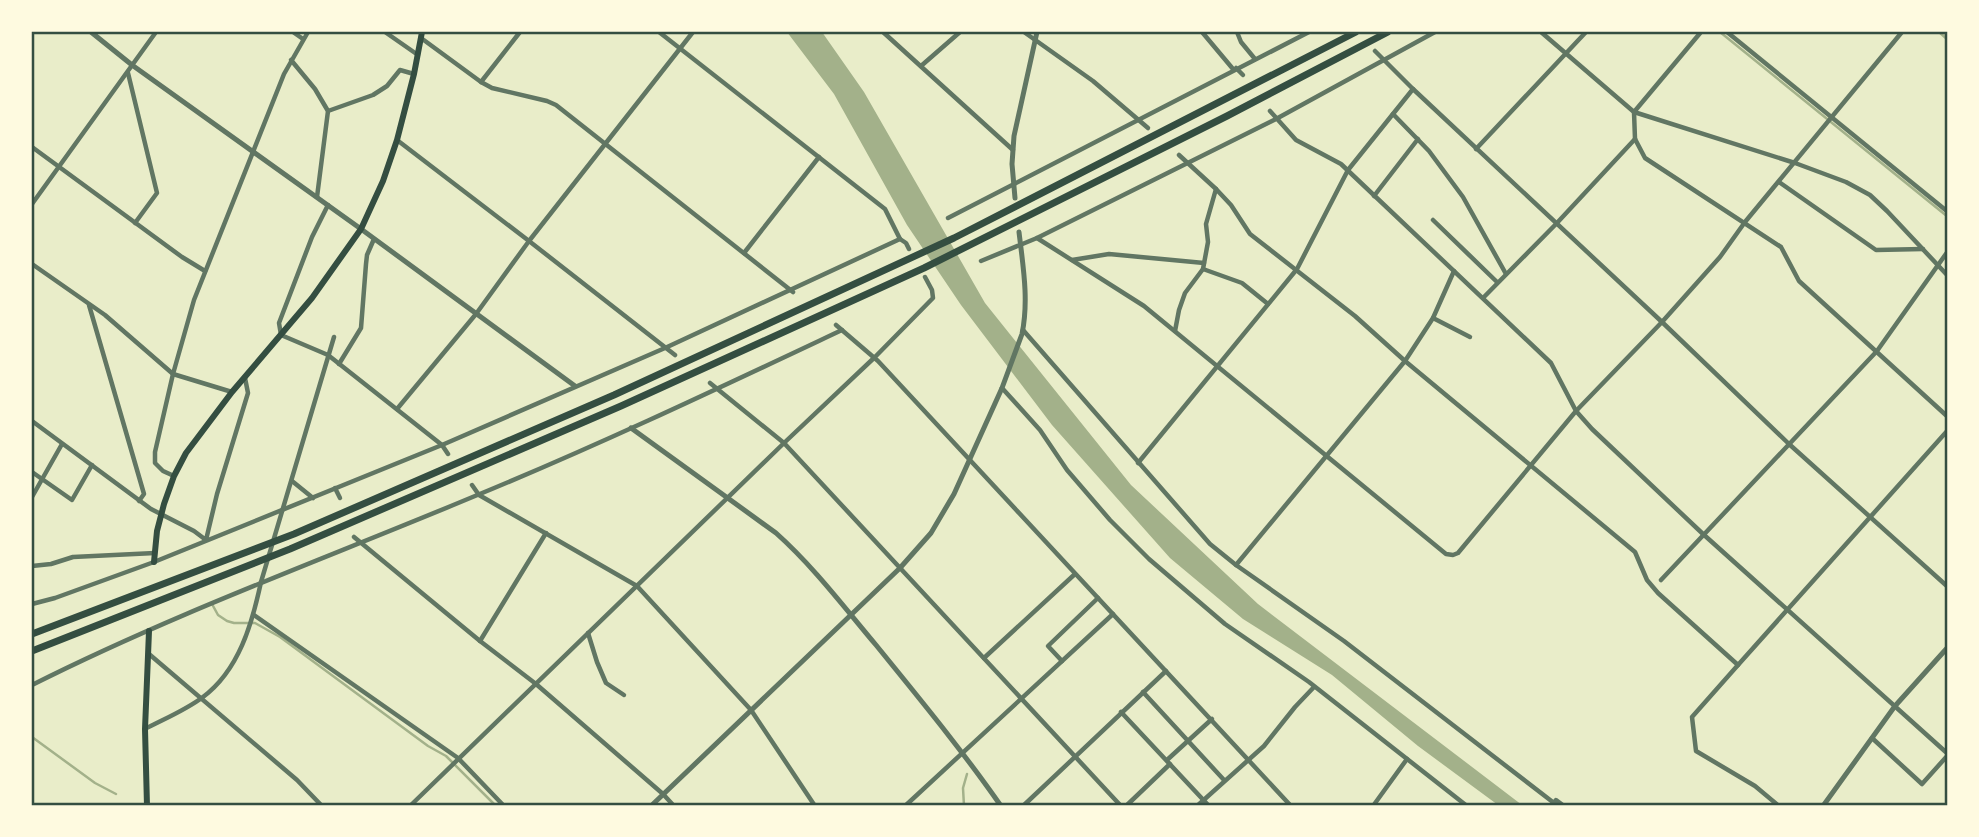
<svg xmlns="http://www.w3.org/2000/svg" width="1979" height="837" viewBox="0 0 1979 837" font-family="'Archivo Narrow',sans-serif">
	<rect width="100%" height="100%" fill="#e9edc9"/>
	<polygon fill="#a3b18a" points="787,32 822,32 864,92 985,303 1131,485 1258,604 1522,805 1498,805 1418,746 1332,675 1243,619 1170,558 1052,425 961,305 907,225 834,94"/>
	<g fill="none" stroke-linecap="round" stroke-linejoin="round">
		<g stroke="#a3b18a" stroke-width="2.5">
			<polyline points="1720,32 1948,217"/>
			<polyline points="1939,32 1948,40"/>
			<polyline points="212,604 218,615 227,621 234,623 255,623 280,637 428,746 446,756 496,806"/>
			<polyline points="32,737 95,783 116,794"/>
			<polyline points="964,806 963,788 967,774"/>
		</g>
		<g stroke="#617663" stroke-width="4.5">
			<polyline points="293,32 303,39"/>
			<polyline points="385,32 418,55"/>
			<polyline points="659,32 885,209 900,239 906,243 909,249"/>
			<polyline points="883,32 1013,150"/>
			<polyline points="1024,32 1093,81 1148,128"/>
			<polyline points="1202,32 1233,69"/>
			<polyline points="1237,32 1241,42 1255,59"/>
			<polyline points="1541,32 1634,112 1795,163 1846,182 1870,195 1887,211 1948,276"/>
			<polyline points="1701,32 1634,112 1635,139 1645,158 1781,247 1799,281 1948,417"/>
			<polyline points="1727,32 1948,212"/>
			<polyline points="1945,32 1948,34"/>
			<polyline points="421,38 481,82 492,88 547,101 556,105 793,292"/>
			<polyline points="1375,51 1413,89 1662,322 1789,444 1948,587"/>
			<polyline points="291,60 315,89 328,111 317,197"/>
			<polyline points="921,66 960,32"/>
			<polyline points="1236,68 1243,75"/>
			<polyline points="128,73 157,193 135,223"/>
			<polyline points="481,82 520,32"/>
			<polyline points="328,111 373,95 387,86 400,70 414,74"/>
			<polyline points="1270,111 1296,140 1341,164 1551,363 1576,411 1592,429 1703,534 1948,754"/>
			<polyline points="1393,114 1429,151 1463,197 1506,274"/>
			<polyline points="397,140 529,241 675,355"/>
			<polyline points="32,147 182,257 205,271"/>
			<polyline points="1476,149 1586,32"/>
			<polyline points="1179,155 1216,189 1231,205 1250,234 1355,316 1405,361 1635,552 1647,580 1658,593 1738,665 1692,717 1696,751 1755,786 1779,806"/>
			<polyline points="1779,182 1876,250 1923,249"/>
			<polyline points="1374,196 1418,139"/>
			<polyline points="32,204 156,32"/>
			<polyline points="328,205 312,237 279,323 281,335 328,355 442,445 448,454"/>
			<polyline points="948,218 1309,32"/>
			<polyline points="1433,220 1497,282"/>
			<polyline points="1037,238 1144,306 1446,554 1453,555 1458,553 1576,411 1662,322 1720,257 1745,222 1902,32"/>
			<polyline points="744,253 819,157"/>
			<polyline points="1072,260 1109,254 1204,263"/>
			<polyline points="981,261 1037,238 1276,119 1435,32"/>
			<polyline points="32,264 105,315 173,374 232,392"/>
			<polyline points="1203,269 1242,283 1268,304"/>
			<polyline points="1483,298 1556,224 1635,139"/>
			<polyline points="89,305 144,494 139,501"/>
			<polyline points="1433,318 1470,337"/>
			<polyline points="836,325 878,361 1291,806"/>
			<polyline points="1023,330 1210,544 1236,565 1344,641 1554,803 1556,800 1564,806"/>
			<polyline points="1175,331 1179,310 1185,293 1203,269 1208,242 1206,224 1216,189"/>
			<polyline points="339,364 361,328 366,264 367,255 374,239"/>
			<polyline points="710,383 784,443 1121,806"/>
			<polyline points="1002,388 1040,430 1067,470 1110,520 1149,559 1225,624 1309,682 1467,806"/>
			<polyline points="397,409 476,314 529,241 693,32"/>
			<polyline points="32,421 151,509 194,531 206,540 217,494 248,393 245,378"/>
			<polyline points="1138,463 1297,269 1348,170 1413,89"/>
			<polyline points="32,472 72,500 92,465"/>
			<polyline points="174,476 163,471 155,463 155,452 173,374 194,300 284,74 308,32"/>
			<polyline points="292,481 313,498"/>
			<polyline points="472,485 479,495 637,586 751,710 815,806"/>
			<polyline points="335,488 340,498"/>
			<polyline points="32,497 62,444"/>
			<polyline points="354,537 480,641 536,684 663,794 674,806"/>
			<polyline points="1236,565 1405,361 1433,318 1454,271"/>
			<polyline points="32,566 51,564 73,557 155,553"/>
			<polyline points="1661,580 1877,351 1948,251"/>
			<polyline points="32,604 55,598 154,562 442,445 665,348 900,239"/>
			<polyline points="254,615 458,758 504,806"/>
			<polyline points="588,633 597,662 606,683 624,695"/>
			<polyline points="480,641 546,533"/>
			<polyline points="149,654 297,780 322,806"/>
			<polyline points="984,658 1075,574"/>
			<polyline points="1062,661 1048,646 1098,598"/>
			<polyline points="1738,665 1948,430"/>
			<path d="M 32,685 C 175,613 327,558 475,496 C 599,445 721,387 842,330"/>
			<polyline points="1143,692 1224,780"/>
			<polyline points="1121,712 1209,806"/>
			<path d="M 145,729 C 164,719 186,710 203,697 C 239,670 252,624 261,582 L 334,337"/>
			<polyline points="1872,738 1922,784 1948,755"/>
			<polyline points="1167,760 1212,719"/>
			<polyline points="410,806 784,443 875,357 933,298 932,290 925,277"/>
			<polyline points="905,806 1113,614"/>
			<polyline points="1023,806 1166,671"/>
			<polyline points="1126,806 1170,764"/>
			<polyline points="1197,806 1264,746 1295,707 1314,687"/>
			<polyline points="1373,806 1407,759"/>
		</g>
		<g stroke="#617663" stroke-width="5">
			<polyline points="91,32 132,65 361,229 575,386"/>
			<polyline points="1015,198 1012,164 1014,136 1037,32"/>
			<path d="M 631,428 L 776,533 C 813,566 844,607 876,645 C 919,698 962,750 1001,806"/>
			<path d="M 651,806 L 900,568 L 931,533 L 954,494 L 1002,388 L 1022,334 C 1029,300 1023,266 1019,232"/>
			<polyline points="1823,806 1895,706 1948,647"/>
		</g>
		<g stroke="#344e41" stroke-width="6">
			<polyline points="154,562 157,531 164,504 174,476 186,453 232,392 312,298 361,229 383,181 397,140 414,74 422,32"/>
			<polyline points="147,806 145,729 149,631"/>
		</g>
		<g stroke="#344e41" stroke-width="7">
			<polyline points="32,634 294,534 614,395 954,238 1356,32"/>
			<polyline points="32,651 290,549 621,406 924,268 1227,116 1388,32"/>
		</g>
	</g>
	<rect width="1979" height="837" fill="none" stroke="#fefae0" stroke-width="66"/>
	<rect x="33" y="33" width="1913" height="771" fill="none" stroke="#344e41" stroke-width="2.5"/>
</svg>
